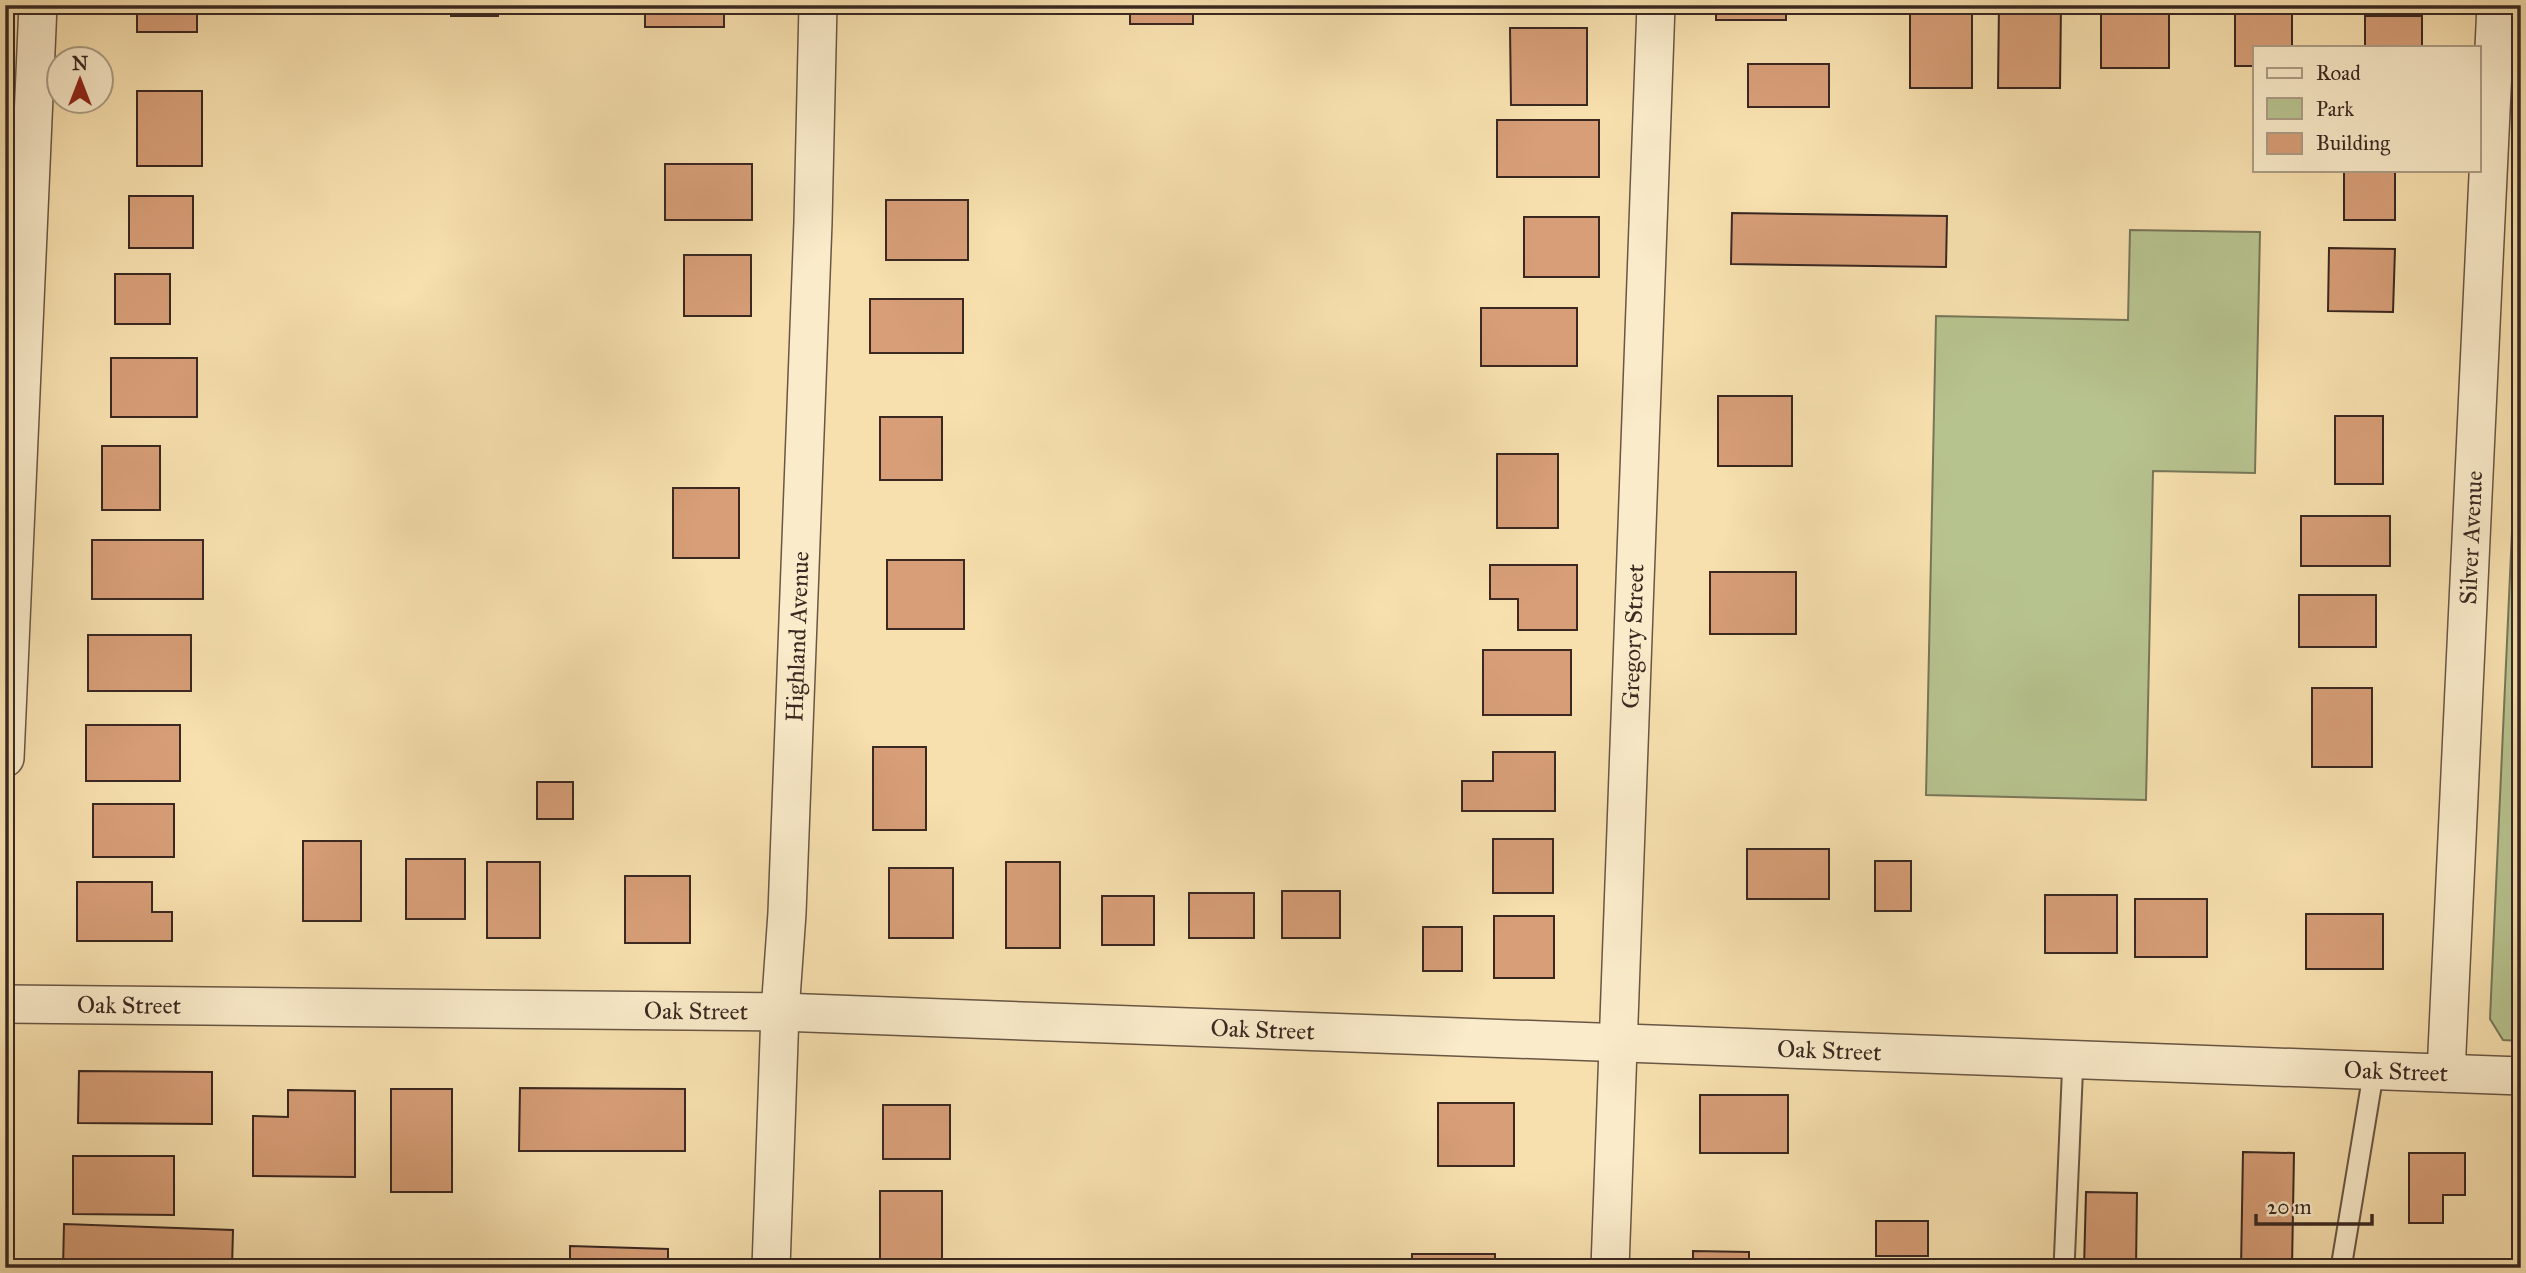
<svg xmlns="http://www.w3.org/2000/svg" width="2526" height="1273" viewBox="0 0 2526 1273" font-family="'IM FELL Great Primer',serif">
	<rect width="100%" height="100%" fill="#f7e0ae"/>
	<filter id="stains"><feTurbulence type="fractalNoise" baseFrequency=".00286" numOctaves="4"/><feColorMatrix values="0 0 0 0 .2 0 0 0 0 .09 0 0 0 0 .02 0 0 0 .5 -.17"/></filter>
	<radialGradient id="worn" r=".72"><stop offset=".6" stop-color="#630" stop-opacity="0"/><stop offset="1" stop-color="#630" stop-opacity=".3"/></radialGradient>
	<g fill="#b7c38f" stroke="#787658" stroke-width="2">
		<polygon points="2130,230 2260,232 2255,473 2153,471 2146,800 1926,795 1936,316 2128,320"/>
		<polygon points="2516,442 2521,442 2521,1041 2503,1040 2490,1019"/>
	</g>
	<g fill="#d79e77" stroke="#3a2821" stroke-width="2">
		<rect x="137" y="5" width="60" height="27"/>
		<rect x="451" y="5" width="47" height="11"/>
		<polygon points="539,5 606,5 606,9 538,9"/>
		<rect x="645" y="5" width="79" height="22"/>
		<rect x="953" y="5" width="70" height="2"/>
		<rect x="1130" y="5" width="63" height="19"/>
		<rect x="1522" y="5" width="60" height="9"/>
		<rect x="1716" y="5" width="70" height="15"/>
		<rect x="1910" y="5" width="62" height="83"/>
		<polygon points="1999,5 2061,5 2060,88 1998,88"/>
		<rect x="2101" y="8" width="68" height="60"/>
		<polygon points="2235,13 2292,13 2292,47 2255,47 2255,66 2235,66"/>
		<rect x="2365" y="16" width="57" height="31"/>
		<polygon points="1510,28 1587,28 1587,105 1511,105"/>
		<rect x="1748" y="64" width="81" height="43"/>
		<rect x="137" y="91" width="65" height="75"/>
		<rect x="1497" y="120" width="102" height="57"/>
		<rect x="665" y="164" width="87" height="56"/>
		<rect x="2344" y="170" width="51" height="50"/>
		<rect x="129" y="196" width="64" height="52"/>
		<rect x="886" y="200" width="82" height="60"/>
		<polygon points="1732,213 1947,216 1946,267 1731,264"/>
		<rect x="1524" y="217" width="75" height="60"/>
		<polygon points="2329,248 2395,249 2393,312 2328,311"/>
		<rect x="684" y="255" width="67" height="61"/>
		<rect x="115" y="274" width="55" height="50"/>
		<rect x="870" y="299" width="93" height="54"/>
		<rect x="1481" y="308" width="96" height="58"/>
		<rect x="111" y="358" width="86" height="59"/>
		<rect x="1718" y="396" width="74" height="70"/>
		<rect x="2335" y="416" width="48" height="68"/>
		<rect x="880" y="417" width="62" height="63"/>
		<rect x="102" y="446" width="58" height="64"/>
		<rect x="1497" y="454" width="61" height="74"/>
		<rect x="673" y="488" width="66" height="70"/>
		<rect x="2301" y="516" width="89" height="50"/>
		<rect x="92" y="540" width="111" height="59"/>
		<rect x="887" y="560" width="77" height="69"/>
		<polygon points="1490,565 1577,565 1577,630 1518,630 1518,599 1490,599"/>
		<rect x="1710" y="572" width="86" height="62"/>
		<rect x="2299" y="595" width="77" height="52"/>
		<rect x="88" y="635" width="103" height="56"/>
		<rect x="1483" y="650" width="88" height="65"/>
		<rect x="2312" y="688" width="60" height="79"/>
		<rect x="86" y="725" width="94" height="56"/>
		<rect x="873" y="747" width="53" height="83"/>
		<polygon points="1493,752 1555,752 1555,811 1462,811 1462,781 1493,781"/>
		<rect x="537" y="782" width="36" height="37"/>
		<rect x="93" y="804" width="81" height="53"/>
		<rect x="1493" y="839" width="60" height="54"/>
		<rect x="303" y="841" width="58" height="80"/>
		<rect x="1747" y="849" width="82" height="50"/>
		<rect x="406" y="859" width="59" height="60"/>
		<rect x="1875" y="861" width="36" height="50"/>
		<rect x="487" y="862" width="53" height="76"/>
		<rect x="1006" y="862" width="54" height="86"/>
		<rect x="889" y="868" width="64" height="70"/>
		<rect x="625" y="876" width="65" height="67"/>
		<polygon points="77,882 152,882 152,912 172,912 172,941 77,941"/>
		<rect x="1282" y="891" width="58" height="47"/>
		<rect x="1189" y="893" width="65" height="45"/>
		<rect x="2045" y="895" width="72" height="58"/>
		<rect x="1102" y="896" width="52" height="49"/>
		<rect x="2135" y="899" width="72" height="58"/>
		<rect x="2306" y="914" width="77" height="55"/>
		<rect x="1494" y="916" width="60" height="62"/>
		<rect x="1423" y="927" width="39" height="44"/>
		<polygon points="79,1071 212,1072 212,1124 78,1123"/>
		<polygon points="520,1088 685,1089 685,1151 519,1151"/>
		<rect x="391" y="1089" width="61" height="103"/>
		<polygon points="288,1090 355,1091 355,1177 253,1176 253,1116 288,1117"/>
		<rect x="1700" y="1095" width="88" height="58"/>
		<rect x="1438" y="1103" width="76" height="63"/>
		<rect x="883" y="1105" width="67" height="54"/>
		<polygon points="2243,1152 2294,1153 2292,1268 2241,1268"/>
		<polygon points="2409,1153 2465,1153 2465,1195 2443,1195 2443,1223 2409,1223"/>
		<polygon points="73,1156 174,1156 174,1215 73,1214"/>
		<rect x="880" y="1191" width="62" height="77"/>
		<polygon points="2086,1192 2137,1193 2136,1268 2084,1268"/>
		<rect x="1876" y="1221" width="52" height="35"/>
		<polygon points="64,1224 233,1230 232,1268 63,1268"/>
		<polygon points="570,1246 668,1249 668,1268 570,1268"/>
		<polygon points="1693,1251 1749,1252 1749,1268 1693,1268"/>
		<rect x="1412" y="1254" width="83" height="14"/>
	</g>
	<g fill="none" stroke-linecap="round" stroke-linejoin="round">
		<g stroke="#695644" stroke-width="23">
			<g id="service">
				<polyline points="2064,1268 2073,1058"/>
				<polyline points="2341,1268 2374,1069"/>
			</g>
		</g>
		<g stroke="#695644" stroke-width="40">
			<g id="minor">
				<polyline points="5,758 38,5"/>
				<path id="s1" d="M 5,1004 L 780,1012 L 2521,1076"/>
				<path id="s2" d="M 2446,1073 L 2496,5"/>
				<path id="s3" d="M 771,1268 L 780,1012 L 787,913 L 813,222 L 818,5"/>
				<path id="s4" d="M 1610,1268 L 1656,5"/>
			</g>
		</g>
		<use href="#service" stroke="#faebca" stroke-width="19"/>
		<use href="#minor" stroke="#faebca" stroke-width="37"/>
	</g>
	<g text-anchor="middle" stroke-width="5" stroke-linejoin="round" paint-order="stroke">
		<g font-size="24" fill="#3a2821" stroke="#faebca">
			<text dy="8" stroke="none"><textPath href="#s2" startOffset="536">Silver Avenue</textPath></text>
			<text dy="8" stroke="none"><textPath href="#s4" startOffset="632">Gregory Street</textPath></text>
			<text dy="8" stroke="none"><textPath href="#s3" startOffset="632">Highland Avenue</textPath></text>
			<text dy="8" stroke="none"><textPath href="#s1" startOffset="124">Oak Street</textPath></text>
			<text dy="8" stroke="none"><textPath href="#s1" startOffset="691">Oak Street</textPath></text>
			<text dy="8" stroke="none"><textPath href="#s1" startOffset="1258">Oak Street</textPath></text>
			<text dy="8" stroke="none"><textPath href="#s1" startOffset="1825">Oak Street</textPath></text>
			<text dy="8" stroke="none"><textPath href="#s1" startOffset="2392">Oak Street</textPath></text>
		</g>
	</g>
	<rect width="2526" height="1273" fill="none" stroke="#f7e0ae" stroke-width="28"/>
	<rect x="7" y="7" width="2512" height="1259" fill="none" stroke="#3a2821" stroke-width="3.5"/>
	<rect x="14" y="14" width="2498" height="1245" fill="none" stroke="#3a2821" stroke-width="2"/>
	<rect x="2253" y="46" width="228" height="126" fill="#faebca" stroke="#ad9d86" stroke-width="2"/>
	<rect x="2267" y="68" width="35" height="10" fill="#faebca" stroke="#ad9d86" stroke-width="2"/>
	<text x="2316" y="80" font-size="21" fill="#3a2821">Road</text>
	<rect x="2267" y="98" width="35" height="21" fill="#b7c38f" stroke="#ad9d86" stroke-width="2"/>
	<text x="2316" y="116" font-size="21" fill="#3a2821">Park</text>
	<rect x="2267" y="133" width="35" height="21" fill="#d79e77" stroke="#ad9d86" stroke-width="2"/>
	<text x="2316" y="150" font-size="21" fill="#3a2821">Building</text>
	<g transform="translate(80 80)"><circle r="33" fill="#faebca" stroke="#ad9d86" stroke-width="2"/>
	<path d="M0-5L12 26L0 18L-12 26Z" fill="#8f2418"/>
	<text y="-10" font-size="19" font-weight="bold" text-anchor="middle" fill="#3a2821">N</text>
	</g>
	<path d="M2256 1214v10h116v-10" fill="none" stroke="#3a2821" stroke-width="3.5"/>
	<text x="2267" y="1214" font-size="21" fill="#3a2821" stroke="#faebca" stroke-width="5" paint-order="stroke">20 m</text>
	<rect width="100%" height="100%" filter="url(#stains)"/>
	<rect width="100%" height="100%" fill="url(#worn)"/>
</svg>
